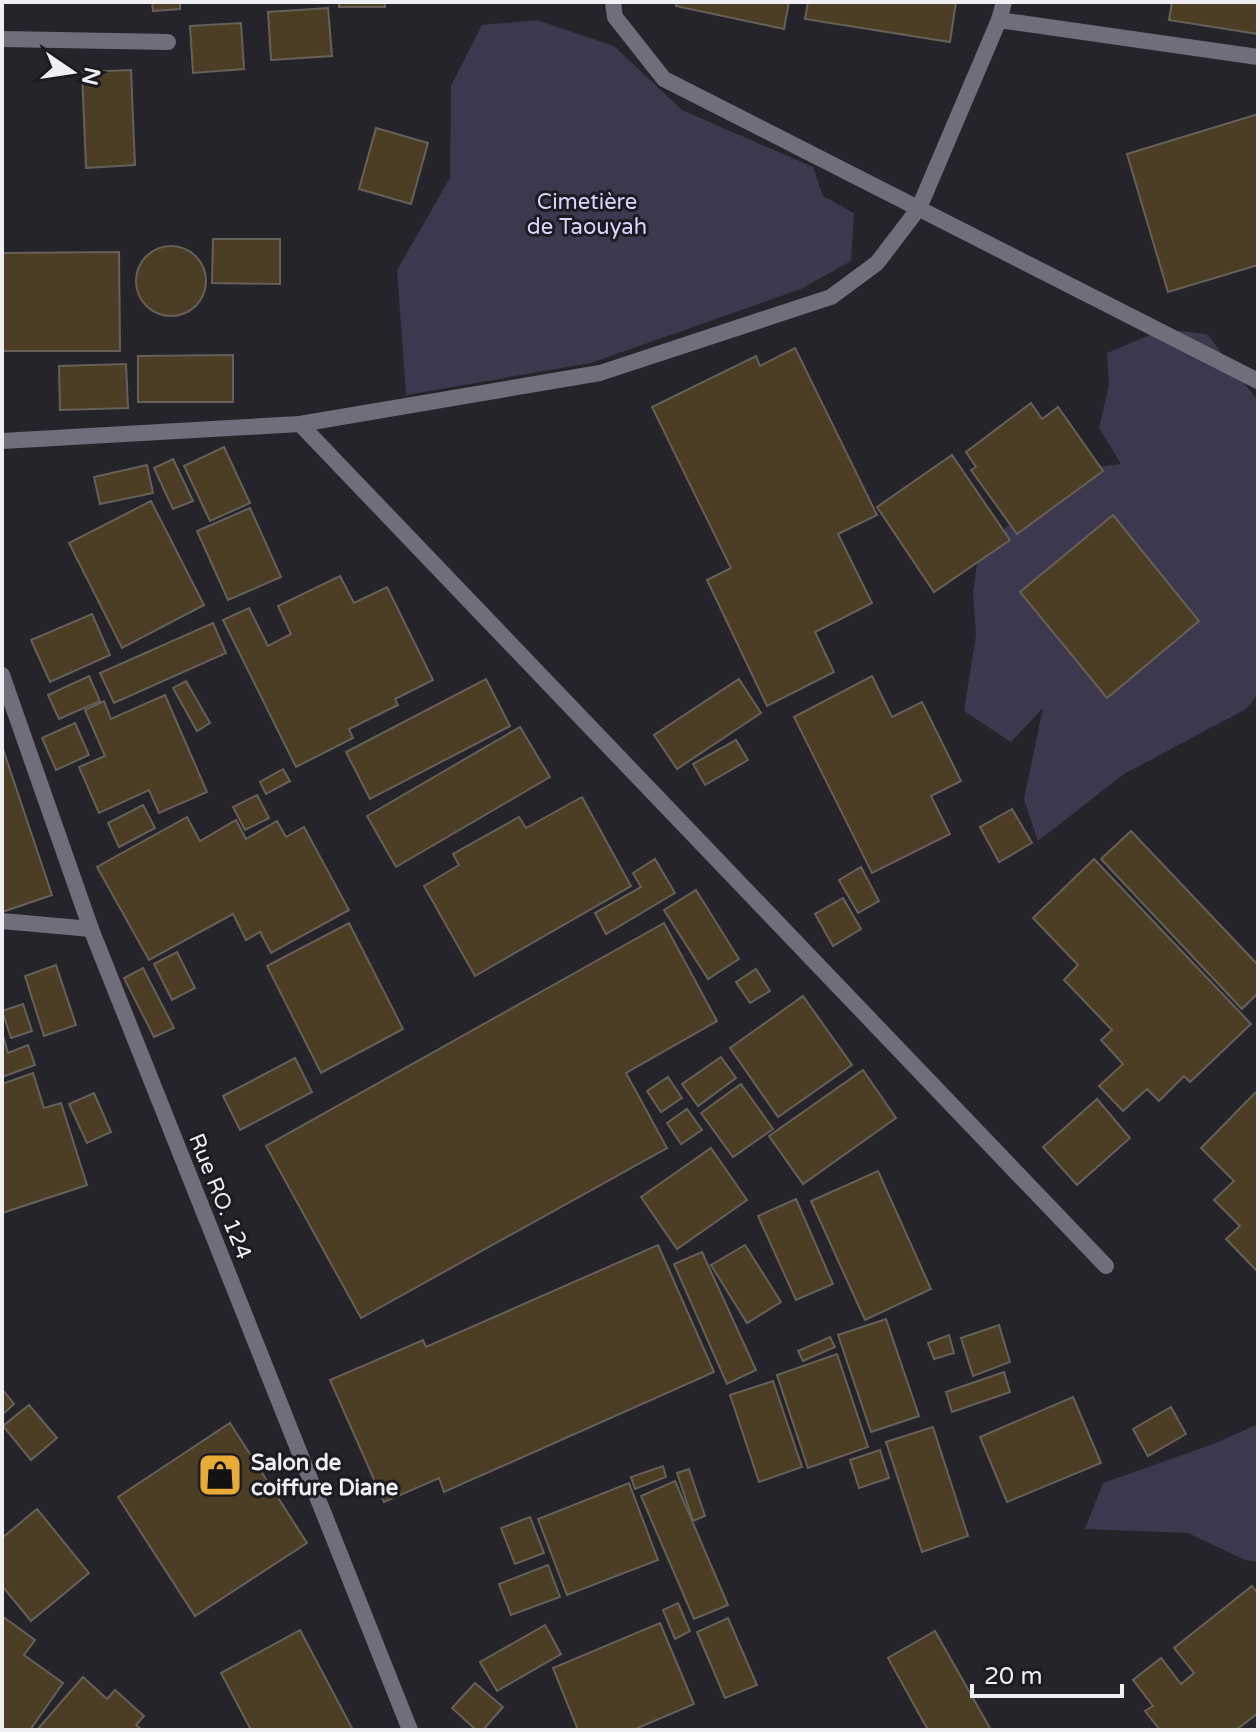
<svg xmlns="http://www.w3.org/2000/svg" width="1260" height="1732" viewBox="0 0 1260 1732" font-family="'Varela Round',sans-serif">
	<rect width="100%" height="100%" fill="#25242b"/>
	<g fill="#3c384e">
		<polygon points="537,20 614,46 682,110 813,167 823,196 854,213 851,261 801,289 591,363 406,395 397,270 450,178 451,86 482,25"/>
		<polygon points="1164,329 1207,334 1258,401 1258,694 1246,709 1124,774 1038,841 1024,799 1043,708 1011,742 964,711 976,635 973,592 979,551 1073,470 1121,464 1099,428 1109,385 1107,353"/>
		<polygon points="1258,1424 1258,1562 1245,1560 1188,1533 1085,1529 1103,1483 1216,1443"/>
	</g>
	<g fill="#4c3d25" stroke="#656058" stroke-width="2">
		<polygon points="152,2 180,2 180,9 153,11"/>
		<rect x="339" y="2" width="46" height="5"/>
		<polygon points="677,2 789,2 784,29 676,6"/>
		<polygon points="808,2 956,2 950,42 805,19"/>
		<polygon points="1172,2 1258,2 1258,34 1169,20"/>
		<polygon points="328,8 332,56 271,60 268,12"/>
		<polygon points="241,23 244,69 193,73 190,26"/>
		<polygon points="131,70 135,165 86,168 82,72"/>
		<polygon points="1258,114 1258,265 1168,292 1127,154"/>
		<polygon points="376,128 428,143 411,204 359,189"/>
		<polygon points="213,239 280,239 280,284 212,283"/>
		<circle cx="171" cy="281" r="35"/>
		<polygon points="119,252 120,351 2,351 2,253"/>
		<polygon points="795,348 877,515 838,534 872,603 815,632 834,672 767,706 707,580 731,568 652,407 756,356 760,366"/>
		<polygon points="233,355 233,402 138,402 138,356"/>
		<polygon points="126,364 128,408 60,410 59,366"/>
		<polygon points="1031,403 1042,419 1058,407 1103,471 1017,534 971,470 976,467 966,452"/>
		<polygon points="224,447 250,503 210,521 184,466"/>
		<polygon points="952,455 1010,540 934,592 877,507"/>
		<polygon points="173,459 193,501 173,509 154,468"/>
		<polygon points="147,465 153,493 100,504 94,477"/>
		<polygon points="151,501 204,605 122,648 69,543"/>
		<polygon points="250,508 281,577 228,600 197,531"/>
		<polygon points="1113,515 1199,621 1107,698 1020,592"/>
		<polygon points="340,576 354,603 387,587 433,680 395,699 398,705 349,729 353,738 296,767 223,620 249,608 268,646 291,634 278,606"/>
		<polygon points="92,614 110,655 50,682 31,640"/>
		<polygon points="213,623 226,653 114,703 100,673"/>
		<polygon points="89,676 100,701 59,719 48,695"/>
		<polygon points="872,676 892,717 922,702 961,781 931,796 950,834 872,873 794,717"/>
		<polygon points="486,679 510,726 370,799 346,752"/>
		<polygon points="739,679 761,713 677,769 654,735"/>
		<polygon points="186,681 210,723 197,731 173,688"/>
		<polygon points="165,695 207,792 159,813 149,790 99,813 79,767 105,756 85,710 104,701 111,719"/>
		<polygon points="75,723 89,755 56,770 42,738"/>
		<polygon points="520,727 550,777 396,867 367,816"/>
		<polygon points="736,740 748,760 705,785 693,764"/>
		<polygon points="2,746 52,895 2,912"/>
		<polygon points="283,769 290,781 266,794 260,782"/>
		<polygon points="257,795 269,818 245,830 233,807"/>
		<polygon points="582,797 631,886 475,976 424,886 459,865 453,854 519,817 526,828"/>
		<polygon points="143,805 155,828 119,847 108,823"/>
		<polygon points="1012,809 1032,843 999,862 980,827"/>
		<polygon points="187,817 200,841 236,820 246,839 277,821 286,837 304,827 349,910 271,953 260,932 246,940 233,914 149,960 97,867"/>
		<polygon points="1131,831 1258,965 1258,993 1242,1009 1101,859"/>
		<polygon points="655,859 675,893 606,934 595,913 641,887 633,873"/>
		<polygon points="1094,859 1251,1024 1190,1082 1184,1076 1159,1101 1147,1089 1123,1111 1099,1086 1123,1064 1101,1040 1112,1030 1064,980 1078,965 1033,918"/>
		<polygon points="861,867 879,901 858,913 839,880"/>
		<polygon points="696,890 739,959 708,979 664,910"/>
		<polygon points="843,898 861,929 833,946 815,914"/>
		<polygon points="349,923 403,1029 321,1073 267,966"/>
		<polygon points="664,923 717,1021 626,1073 667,1148 361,1318 266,1146"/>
		<polygon points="177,952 195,988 172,1000 154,964"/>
		<polygon points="56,965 76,1025 44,1036 25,976"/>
		<polygon points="143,968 174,1028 154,1037 124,978"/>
		<polygon points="756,969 770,991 750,1003 736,982"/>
		<polygon points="803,996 852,1065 778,1117 730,1048"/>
		<polygon points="23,1004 32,1031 11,1038 2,1011"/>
		<polygon points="2,1032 8,1053 28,1045 35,1065 2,1077"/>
		<polygon points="721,1057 736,1078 698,1106 682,1084"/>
		<polygon points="295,1058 312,1092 240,1130 223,1096"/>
		<polygon points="863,1070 896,1118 803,1184 769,1136"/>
		<polygon points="33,1073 44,1108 61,1103 87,1185 2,1213 2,1084"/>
		<polygon points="668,1077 682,1098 661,1112 647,1091"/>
		<polygon points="741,1084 773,1129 733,1157 701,1113"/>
		<polygon points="1258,1090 1258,1272 1226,1239 1240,1226 1214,1200 1234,1181 1201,1148"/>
		<polygon points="94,1093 111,1132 87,1143 69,1104"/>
		<polygon points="1097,1099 1130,1138 1077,1185 1043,1147"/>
		<polygon points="687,1109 702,1130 681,1144 667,1123"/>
		<polygon points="711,1148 747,1200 677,1249 641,1197"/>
		<polygon points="878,1171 931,1289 865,1320 811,1201"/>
		<polygon points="796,1199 833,1284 796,1300 758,1216"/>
		<polygon points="658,1245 714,1372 444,1492 439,1478 384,1502 330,1380 423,1340 426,1347"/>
		<polygon points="745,1245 781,1302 747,1323 711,1265"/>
		<polygon points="702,1252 756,1370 727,1384 674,1264"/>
		<polygon points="886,1319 919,1416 871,1432 838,1335"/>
		<polygon points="999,1325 1010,1362 973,1376 961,1338"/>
		<polygon points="949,1335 954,1353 934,1359 928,1343"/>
		<polygon points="830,1337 835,1347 803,1361 798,1351"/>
		<polygon points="837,1354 868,1447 808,1468 777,1375"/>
		<polygon points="1004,1372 1010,1392 952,1412 946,1392"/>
		<polygon points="773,1381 802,1467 759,1482 730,1395"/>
		<polygon points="2,1389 14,1404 2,1415"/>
		<polygon points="1073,1397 1101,1463 1007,1502 980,1437"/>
		<polygon points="29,1405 57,1438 31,1460 3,1426"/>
		<polygon points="1171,1407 1186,1434 1148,1456 1133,1429"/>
		<polygon points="230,1423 307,1543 195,1616 118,1497"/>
		<polygon points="933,1427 968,1536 922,1552 886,1442"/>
		<polygon points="880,1450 889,1478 859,1488 850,1460"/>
		<polygon points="663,1466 666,1477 635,1489 631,1477"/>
		<polygon points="689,1469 705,1516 693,1521 677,1473"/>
		<polygon points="675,1481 728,1605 694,1619 641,1496"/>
		<polygon points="629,1483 658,1560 567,1595 538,1519"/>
		<polygon points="37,1509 89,1573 31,1621 2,1586 2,1538"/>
		<polygon points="530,1517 544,1553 515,1564 501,1528"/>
		<polygon points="548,1565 560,1597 511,1615 499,1584"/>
		<polygon points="1252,1586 1258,1594 1258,1713 1236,1730 1160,1730 1145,1711 1153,1706 1133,1680 1161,1658 1181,1684 1194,1673 1174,1648"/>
		<polygon points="678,1603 690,1631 675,1639 663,1610"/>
		<polygon points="2,1616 35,1640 24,1655 63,1683 30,1730 2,1730"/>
		<polygon points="728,1618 757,1685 725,1698 697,1632"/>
		<polygon points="660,1623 694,1704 633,1730 578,1730 553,1668"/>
		<polygon points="545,1625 561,1654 497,1691 480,1662"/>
		<polygon points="300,1630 353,1730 251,1730 221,1673"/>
		<polygon points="935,1631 991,1730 928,1730 888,1658"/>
		<polygon points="83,1677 107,1699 115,1690 144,1716 136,1725 142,1730 37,1730"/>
		<polygon points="475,1683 503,1707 483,1730 476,1730 452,1708"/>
	</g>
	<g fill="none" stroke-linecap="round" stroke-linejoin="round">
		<polyline stroke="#706e7b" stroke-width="16" points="999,20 1004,2"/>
		<g stroke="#706e7b" stroke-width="16">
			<polyline points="613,2 615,17 664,79 1258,381"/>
			<polyline points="2,39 168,42"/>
			<polyline points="300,424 1106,1266"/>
			<polyline points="2,441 300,424 600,373 831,297 877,263 919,208 999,20 1258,57"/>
			<polyline points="2,921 91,929"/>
		</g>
		<polyline stroke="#706e7b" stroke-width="16" points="2,675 91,929 410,1730"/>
	</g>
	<defs>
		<g id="shop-square" transform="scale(2.3)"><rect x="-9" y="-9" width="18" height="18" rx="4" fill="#e8ab37" stroke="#1c1b22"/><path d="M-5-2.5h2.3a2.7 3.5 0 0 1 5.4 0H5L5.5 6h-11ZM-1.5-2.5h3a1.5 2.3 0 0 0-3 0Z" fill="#111"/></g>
	</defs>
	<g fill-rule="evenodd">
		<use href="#shop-square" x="220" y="1475"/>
	</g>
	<g text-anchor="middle" stroke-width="6" stroke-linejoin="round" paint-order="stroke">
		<g font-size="22" fill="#d9d3fe" stroke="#1c1b22">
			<text x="587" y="209">Cimetière<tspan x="587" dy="25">de Taouyah</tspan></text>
		</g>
		<g font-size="22" fill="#efeff4" stroke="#1c1b22">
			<text transform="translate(221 1196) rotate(68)" y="8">Rue RO. 124</text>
		</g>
		<g font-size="22" font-weight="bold" fill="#efeff4" stroke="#1c1b22" text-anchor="start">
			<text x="251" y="1470">Salon de<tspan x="251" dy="25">coiffure Diane</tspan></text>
		</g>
	</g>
	<rect width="1260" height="1732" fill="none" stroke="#efeff4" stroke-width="8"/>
	<g transform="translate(72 72) rotate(103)" stroke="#1c1b22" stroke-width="6" paint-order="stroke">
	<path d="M0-6L14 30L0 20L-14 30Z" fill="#efeff4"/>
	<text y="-12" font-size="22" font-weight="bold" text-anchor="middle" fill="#efeff4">N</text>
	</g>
	<path d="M972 1684v12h150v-12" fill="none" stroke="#efeff4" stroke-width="4"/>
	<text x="984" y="1684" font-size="24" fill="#efeff4" stroke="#1c1b22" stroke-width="6" paint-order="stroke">20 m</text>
</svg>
